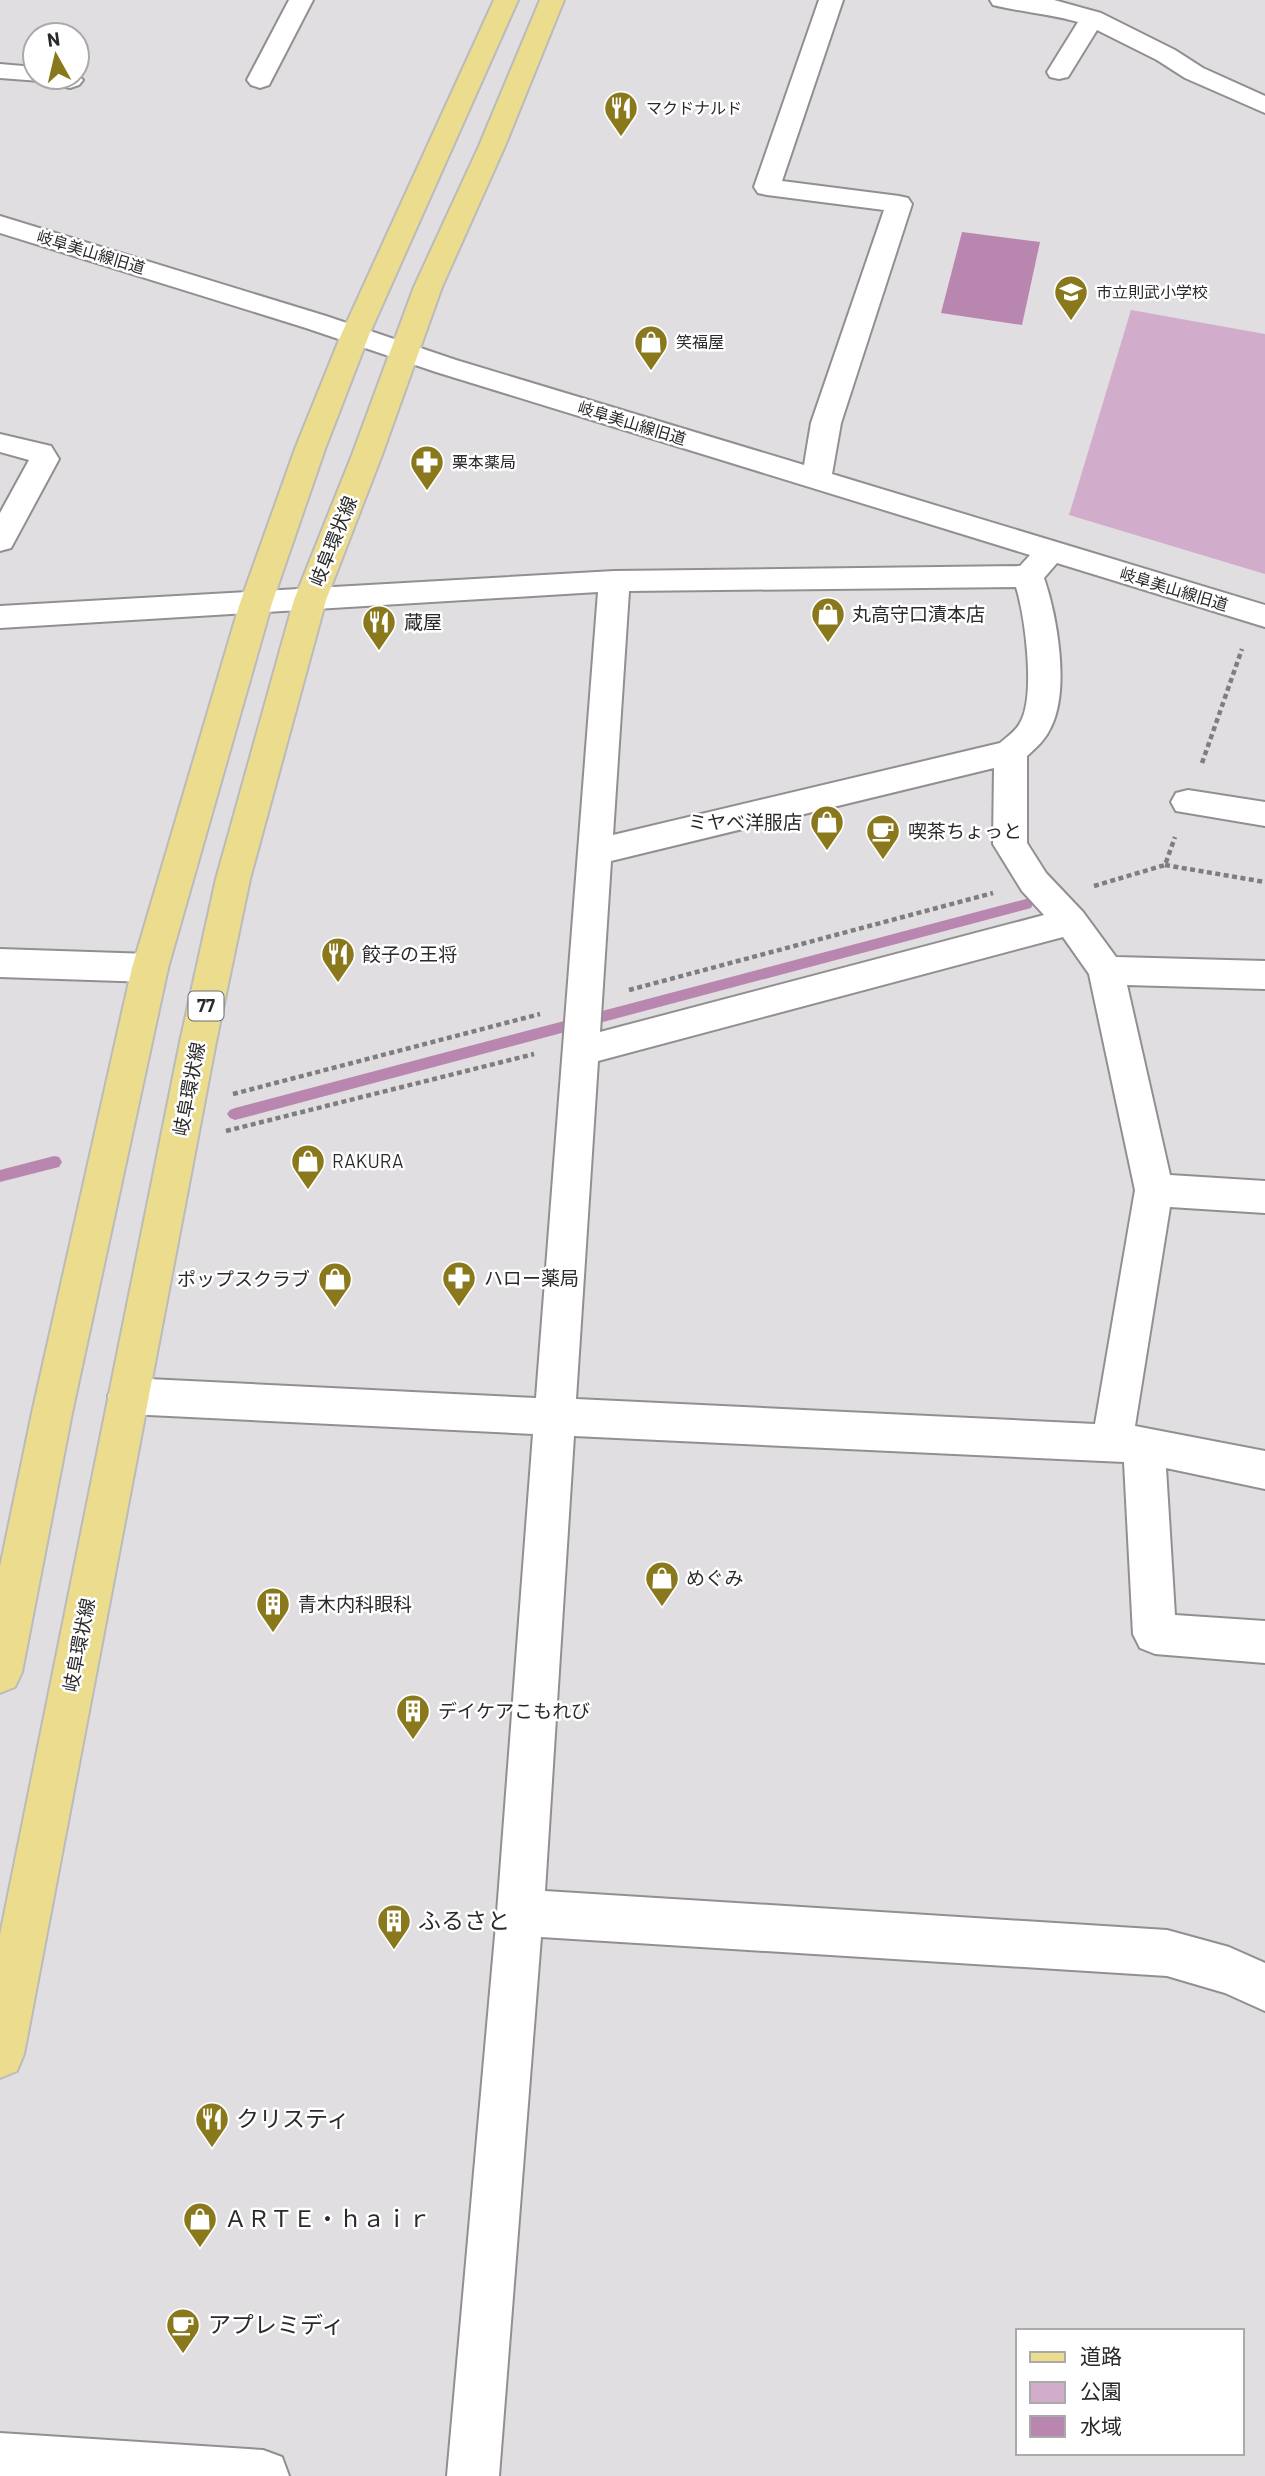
<svg xmlns="http://www.w3.org/2000/svg" width="1265" height="2476" viewBox="0 0 1265 2476" font-family="Barlow,'Noto Sans JP',sans-serif">
	<rect width="100%" height="100%" fill="#e0dee0"/>
	<polygon fill="#d2accb" points="1131,310 1265,334 1265,574 1069,515"/>
	<polygon fill="#b886af" points="962,232 1040,242 1022,325 941,313"/>
	<g fill="none" stroke-linecap="round" stroke-linejoin="round">
		<g fill="#b886af" fill-rule="evenodd">
			<polygon points="1026,899 1031,900 1033,904 1031,908 235,1120 230,1118 227,1114 230,1110 235,1108"/>
			<polygon points="54,1156 59,1157 62,1162 59,1167 0,1182 0,1170"/>
		</g>
		<g stroke="#928f91" stroke-width="4">
			<g id="minor">
				<polygon points="289,0 313,0 269,85 260,88 251,85 247,80"/>
				<path d="M 819,0 L 843,0 L 782,181 L 899,196 L 908,198 L 912,204 L 841,423 L 832,474 L 1265,605 L 1265,627 L 1057,563 L 1044,578 C 1057,616 1070,689 1051,727 C 1046,739 1037,747 1027,756 L 1027,843 L 1046,873 L 1083,912 L 1116,957 L 1265,961 L 1265,989 L 1127,985 L 1170,1175 L 1265,1181 L 1265,1213 L 1170,1207 L 1135,1426 L 1265,1451 L 1265,1489 L 1166,1468 L 1175,1615 L 1265,1621 L 1265,1663 L 1155,1654 L 1140,1648 L 1133,1634 L 1124,1462 L 574,1436 L 545,1891 L 1167,1930 L 1229,1947 L 1265,1963 L 1265,2011 L 1225,1993 L 1167,1976 L 541,1937 L 499,2476 L 447,2476 L 497,1913 L 533,1434 L 128,1414 L 114,1409 L 108,1396 L 114,1383 L 128,1378 L 536,1398 L 598,592 L 0,628 L 0,606 L 614,571 L 1020,566 L 1030,555 L 436,372 L 306,328 L 0,233 L 0,216 L 326,316 L 456,360 L 804,465 L 811,423 L 884,210 L 767,195 L 758,193 L 754,187 ZM 1016,587 C 1025,616 1036,696 1020,723 C 1016,731 1007,737 1000,743 L 613,835 L 629,591 ZM 994,768 L 993,844 L 1022,891 L 1044,915 L 600,1032 L 611,861 ZM 1063,937 L 1089,974 L 1135,1190 L 1095,1424 L 576,1399 L 598,1061 Z"/>
				<path d="M 990,0 L 1054,0 L 1101,13 L 1175,50 L 1203,68 L 1265,96 L 1265,113 L 1185,78 L 1157,60 L 1097,30 L 1068,77 L 1059,79 L 1050,77 L 1047,72 L 1078,22 C 1050,14 1021,12 993,5 Z"/>
				<polygon points="0,64 35,67 35,77 77,77 77,74 83,80 79,85 70,88 40,81 0,78"/>
				<polygon points="0,434 51,446 59,459 11,548 0,551 0,513 29,460 0,452"/>
				<polygon points="1188,790 1265,802 1265,826 1176,811 1171,802 1176,793"/>
				<polygon points="0,949 150,954 163,958 168,968 163,978 150,982 0,977"/>
				<polygon points="0,2433 263,2450 282,2457 289,2476 0,2476"/>
			</g>
		</g>
		<g stroke="#bbb" stroke-width="4">
			<g id="major">
				<polygon points="494,0 518,0 369,335 325,449 272,603 168,968 72,1413 22,1672 15,1687 0,1693 0,1567 32,1413 132,968 240,603 295,449 341,335"/>
				<polygon points="540,0 564,0 505,146 442,287 382,455 326,600 250,879 216,1042 24,2054 17,2071 0,2078 0,1935 180,1042 216,879 294,600 352,455 414,287 479,146"/>
			</g>
		</g>
		<g stroke="#7f7e7f" stroke-width="4.5" stroke-dasharray="5 3.5" stroke-linecap="butt">
			<polyline points="1202,763 1242,649"/>
			<polyline points="1165,865 1265,882"/>
			<polyline points="1094,886 1165,865 1175,837"/>
			<polyline points="629,990 993,893"/>
			<polyline points="233,1094 540,1014"/>
			<polyline points="226,1131 534,1054"/>
		</g>
		<use href="#minor" fill="#fff" fill-rule="evenodd"/>
		<use href="#major" fill="#ecdc8e" fill-rule="evenodd"/>
	</g>
	<defs>
		<g id="restaurant-pin" transform="scale(1.75)"><path d="M0 17L-7.5 6A9.5 9.5 0 1 1 7.5 6Z" fill="#8a781c" stroke="#fff"/><path d="M-5-6h1v4h1v-4h1v4h1v-4h1v5L-1.5 .5V6h-2V.5L-5-1ZM5-6V6H3V1.5H1.5Q1.5-4 5-6Z" fill="#fff"/></g>
		<g id="school-pin" transform="scale(1.75)"><path d="M0 17L-7.5 6A9.5 9.5 0 1 1 7.5 6Z" fill="#8a781c" stroke="#fff"/><path d="M0-5L7-2L0 1L-7-2ZM-4 1L0 2.5L4 1V4Q0 6-4 4Z" fill="#fff"/></g>
		<g id="shop-pin" transform="scale(1.75)"><path d="M0 17L-7.5 6A9.5 9.5 0 1 1 7.5 6Z" fill="#8a781c" stroke="#fff"/><path d="M-5-2.5h2.3a2.7 3.5 0 0 1 5.4 0H5L5.5 6h-11ZM-1.5-2.5h3a1.5 2.3 0 0 0-3 0Z" fill="#fff"/></g>
		<g id="pharmacy-pin" transform="scale(1.75)"><path d="M0 17L-7.5 6A9.5 9.5 0 1 1 7.5 6Z" fill="#8a781c" stroke="#fff"/><path d="M-2-6h4v4h4v4h-4v4h-4v-4h-4v-4h4Z" fill="#fff"/></g>
		<g id="cafe-pin" transform="scale(1.75)"><path d="M0 17L-7.5 6A9.5 9.5 0 1 1 7.5 6Z" fill="#8a781c" stroke="#fff"/><path d="M-5.5-4.5H6V0H3Q3 3.5 0 3.5H-2.5Q-5.5 3.5-5.5 0ZM3-3.2v2h1.7v-2ZM-6 4.5H4V6H-6Z" fill="#fff"/></g>
		<g id="building-pin" transform="scale(1.75)"><path d="M0 17L-7.5 6A9.5 9.5 0 1 1 7.5 6Z" fill="#8a781c" stroke="#fff"/><path d="M-4-6H4V6H1V3H-1V6H-4ZM-2.5-4.3h1.7v1.8h-1.7ZM.8-4.3h1.7v1.8H.8ZM-2.5-1h1.7V.8h-1.7ZM.8-1h1.7V.8H.8Z" fill="#fff"/></g>
	</defs>
	<g fill-rule="evenodd">
		<use href="#restaurant-pin" x="621" y="108"/>
		<use href="#school-pin" x="1071" y="292"/>
		<use href="#shop-pin" x="651" y="342"/>
		<use href="#pharmacy-pin" x="427" y="462"/>
		<use href="#shop-pin" x="828" y="614"/>
		<use href="#restaurant-pin" x="379" y="622"/>
		<use href="#shop-pin" x="827" y="822"/>
		<use href="#cafe-pin" x="883" y="831"/>
		<use href="#restaurant-pin" x="338" y="954"/>
		<use href="#shop-pin" x="308" y="1161"/>
		<use href="#pharmacy-pin" x="459" y="1278"/>
		<use href="#shop-pin" x="335" y="1279"/>
		<use href="#shop-pin" x="662" y="1578"/>
		<use href="#building-pin" x="273" y="1604"/>
		<use href="#building-pin" x="413" y="1711"/>
		<use href="#building-pin" x="394" y="1921"/>
		<use href="#restaurant-pin" x="212" y="2119"/>
		<use href="#shop-pin" x="200" y="2219"/>
		<use href="#cafe-pin" x="183" y="2325"/>
	</g>
	<g text-anchor="middle" stroke-width="5" stroke-linejoin="round" paint-order="stroke">
		<g font-size="16" fill="#2b2a2b" stroke="#fff" text-anchor="start">
			<text x="646" y="114">マクドナルド</text>
			<text x="1096" y="298">市立則武小学校</text>
			<text x="676" y="348">笑福屋</text>
			<text x="452" y="468">栗本薬局</text>
		</g>
		<g font-size="16" fill="#2b2a2b" stroke="#fff">
			<text transform="translate(91 252) rotate(17)" y="6">岐阜美山線旧道</text>
			<text transform="translate(632 423) rotate(17)" y="6">岐阜美山線旧道</text>
			<text transform="translate(1174 589) rotate(17)" y="6">岐阜美山線旧道</text>
		</g>
		<rect fill="#fff" stroke="#6b6a6b" stroke-width="2" x="188.5" y="991.5" width="35" height="29" rx="5"/>
		<g font-size="18" font-weight="bold" fill="#2b2a2b">
			<text x="206" y="1012">77</text>
		</g>
		<g font-size="19" fill="#2b2a2b" stroke="#fff">
			<text transform="translate(333 541) rotate(-68)" y="7">岐阜環状線</text>
			<text transform="translate(189 1089) rotate(-79)" y="7">岐阜環状線</text>
			<text transform="translate(79 1645) rotate(-79)" y="7">岐阜環状線</text>
		</g>
		<g font-size="19" fill="#2b2a2b" stroke="#fff" text-anchor="start">
			<text x="852" y="621">丸高守口漬本店</text>
			<text x="404" y="629">蔵屋</text>
			<text x="802" y="829" text-anchor="end">ミヤベ洋服店</text>
			<text x="908" y="838">喫茶ちょっと</text>
			<text x="362" y="961">餃子の王将</text>
			<text x="332" y="1168">RAKURA</text>
			<text x="484" y="1285">ハロー薬局</text>
			<text x="310" y="1286" text-anchor="end">ポップスクラブ</text>
			<text x="686" y="1585">めぐみ</text>
			<text x="298" y="1611">青木内科眼科</text>
			<text x="438" y="1718">デイケアこもれび</text>
		</g>
		<g font-size="23" fill="#2b2a2b" stroke="#fff" text-anchor="start">
			<text x="418" y="1929">ふるさと</text>
			<text x="236" y="2127">クリスティ</text>
			<text x="224" y="2227">ＡＲＴＥ・ｈａｉｒ</text>
			<text x="208" y="2333">アプレミディ</text>
		</g>
	</g>
	<rect x="1016" y="2329" width="228" height="126" fill="#ffffff" stroke="#aaaaaa" stroke-width="2"/>
	<rect x="1030" y="2352" width="35" height="10" fill="#ecdc8e" stroke="#aaaaaa" stroke-width="2"/>
	<text x="1080" y="2364" font-size="21" fill="#2b2a2b">道路</text>
	<rect x="1030" y="2382" width="35" height="21" fill="#d2accb" stroke="#aaaaaa" stroke-width="2"/>
	<text x="1080" y="2399" font-size="21" fill="#2b2a2b">公園</text>
	<rect x="1030" y="2416" width="35" height="21" fill="#b886af" stroke="#aaaaaa" stroke-width="2"/>
	<text x="1080" y="2434" font-size="21" fill="#2b2a2b">水域</text>
	<g transform="translate(56 56) rotate(352)"><circle r="33" fill="#ffffff" stroke="#aaaaaa" stroke-width="2"/>
	<path d="M0-5L12 26L0 18L-12 26Z" fill="#8a781c"/>
	<text y="-10" font-size="19" font-weight="bold" text-anchor="middle" fill="#2b2a2b">N</text>
	</g>
</svg>
